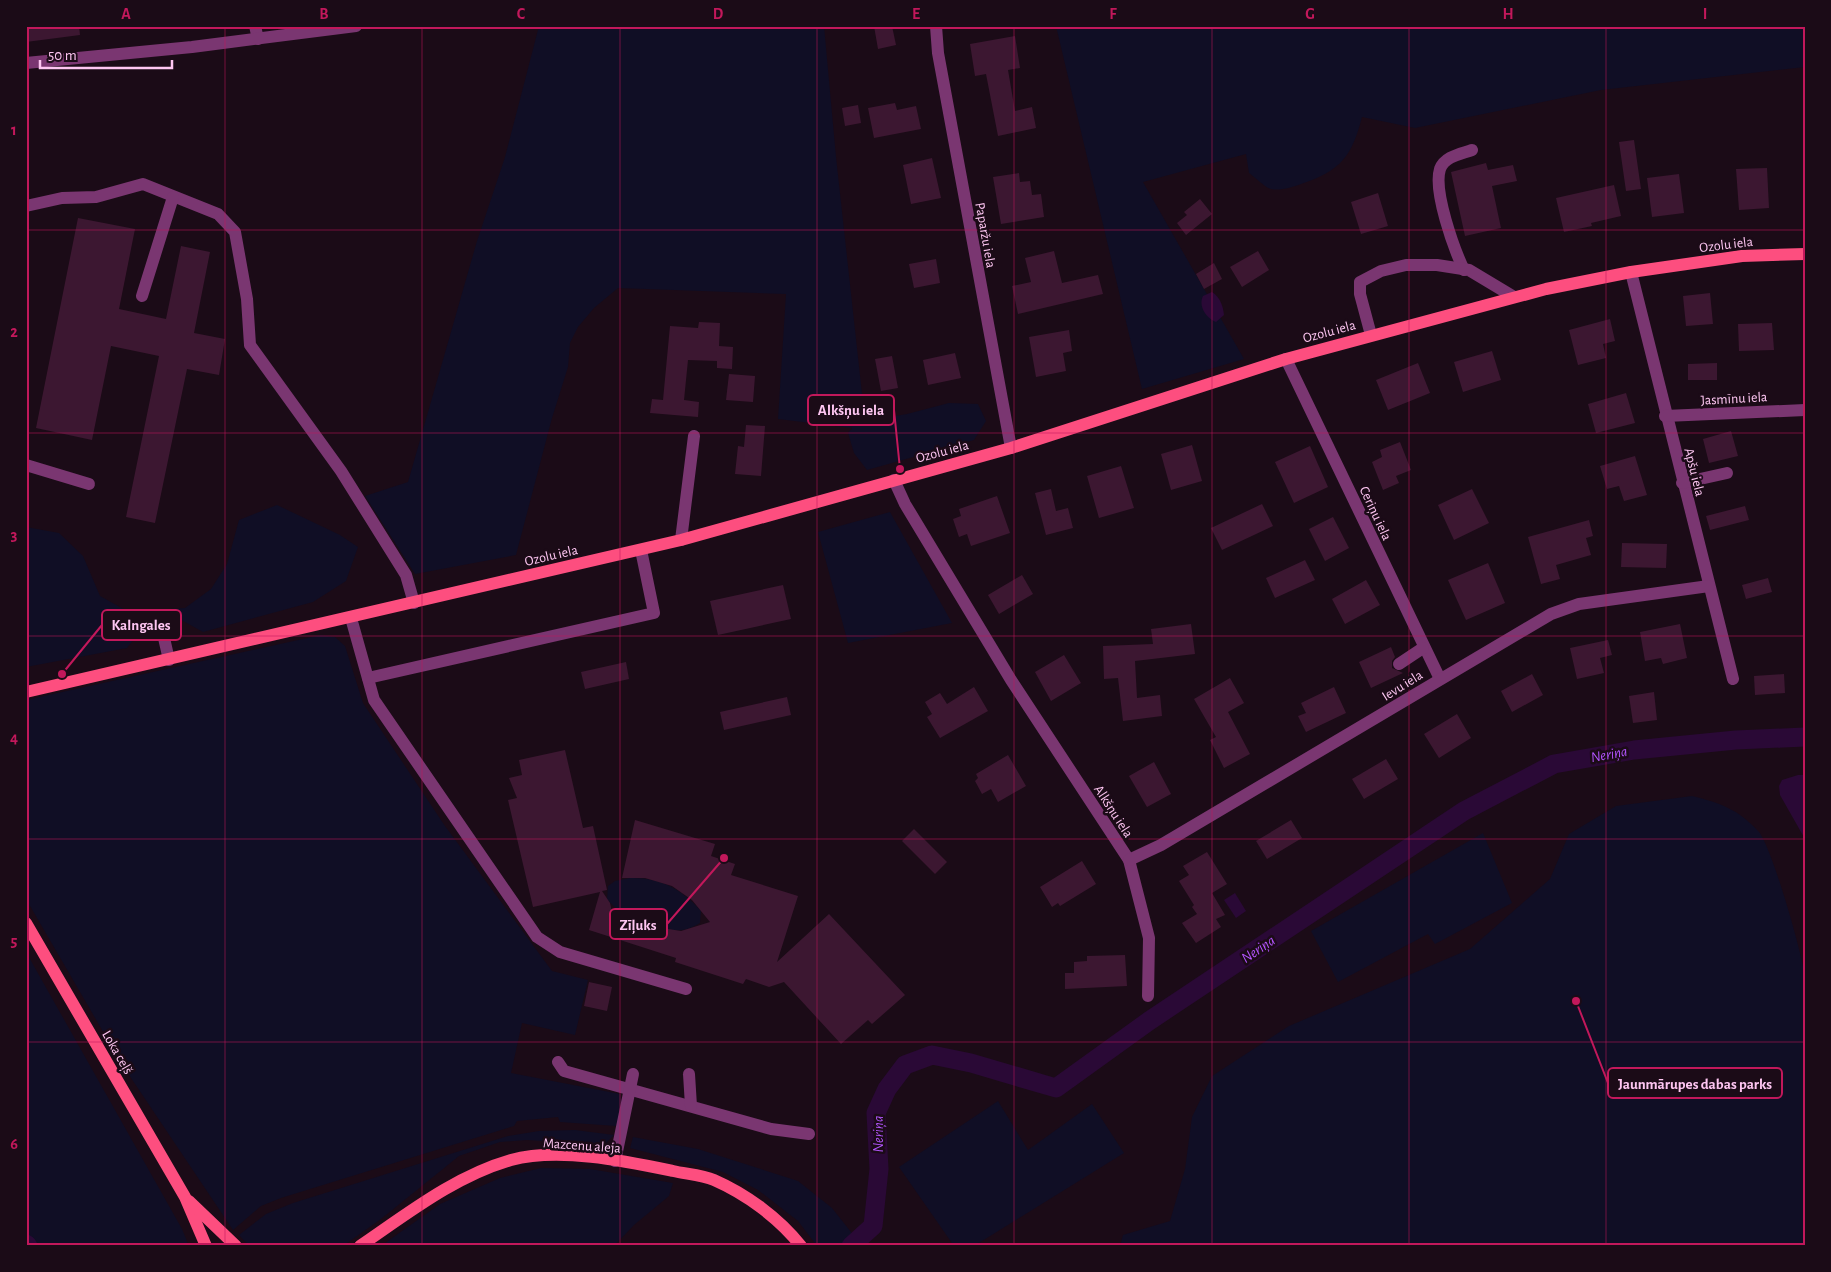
<svg xmlns="http://www.w3.org/2000/svg" width="1831" height="1272" viewBox="0 0 1831 1272" font-family="'Alegreya Sans',sans-serif">
	<rect width="100%" height="100%" fill="#1b0b17"/>
	<g fill="#100e25">
		<polygon points="539,26 824,26 836,157 865,421 907,414 949,403 978,404 986,421 974,440 867,470 854,453 848,433 852,428 778,419 786,294 618,288 594,308 578,327 570,343 568,367 552,418 516,555 415,574 365,496 408,482 477,241 505,157"/>
		<path d="M 1056,26 L 1805,26 L 1805,67 L 1601,90 L 1415,128 L 1362,117 C 1352,156 1341,171 1301,184 C 1293,187 1280,191 1271,189 C 1264,187 1255,177 1249,173 L 1246,154 L 1143,182 L 1244,359 L 1142,389 Z"/>
		<polygon points="277,505 340,535 358,547 346,581 313,602 203,632 176,617 145,625 127,648 26,667 26,527 59,533 83,556 100,596 129,612 185,608 211,589 227,564 239,520"/>
		<polygon points="890,512 952,623 848,643 818,532"/>
		<polygon points="321,635 335,637 345,646 363,703 445,826 552,971 588,980 575,1035 522,1023 511,1073 620,1094 622,1103 616,1126 560,1122 558,1117 517,1121 514,1126 281,1198 261,1206 233,1230 123,1066 26,899 26,700"/>
		<path d="M 1692,796 C 1720,803 1738,809 1758,831 C 1771,843 1802,954 1805,976 L 1805,1246 L 1120,1246 L 1123,1235 L 1170,1221 L 1185,1169 L 1192,1117 L 1212,1076 L 1289,1026 L 1470,949 L 1550,879 L 1569,834 L 1616,806 Z"/>
		<polygon points="1483,833 1512,903 1435,944 1428,934 1338,982 1311,931"/>
		<path d="M 630,878 C 659,877 682,889 701,911 L 700,923 C 695,926 689,929 682,930 C 663,933 618,915 607,899 L 608,886 L 615,881 Z"/>
		<polygon points="26,952 182,1229 189,1246 26,1246"/>
		<polygon points="998,1101 1028,1150 1092,1104 1124,1153 974,1246 954,1246 899,1167"/>
		<polygon points="575,1130 614,1135 606,1143 586,1144 527,1140 500,1142 459,1156 381,1219 343,1246 249,1246 239,1235 266,1214 293,1203 508,1136 539,1131"/>
		<polygon points="633,1137 698,1149 798,1181 832,1208 862,1246 817,1246 798,1221 758,1190 723,1172 630,1148"/>
		<polygon points="541,1168 590,1169 673,1183 669,1196 634,1225 614,1246 381,1246 440,1204 500,1178"/>
	</g>
	<g fill="#2a0936">
		<path d="M 1212,292 C 1220,297 1223,306 1224,315 L 1216,322 C 1206,318 1198,306 1203,296 Z"/>
		<polygon points="1798,775 1805,775 1805,839 1780,795 1779,786 1782,780"/>
		<polygon points="1235,893 1246,911 1236,918 1224,900"/>
	</g>
	<g fill="none" stroke-linecap="round" stroke-linejoin="round">
		<polyline stroke="#2a0936" stroke-width="5" points="1778,739 1779,745"/>
		<g stroke="#2a0936" stroke-width="19">
			<polyline points="26,1244 28,1246"/>
			<polyline points="851,1246 873,1226 879,1169 876,1113 887,1089 905,1065 932,1055 971,1063 1056,1088 1149,1021 1464,811 1554,764 1634,750 1736,740 1805,737"/>
		</g>
	</g>
	<g fill="#3c1731">
		<polygon points="26,26 79,26 80,35 26,42"/>
		<polygon points="874,26 892,26 896,45 878,49"/>
		<polygon points="1015,36 1020,68 1008,70 1015,111 1032,107 1036,128 998,136 986,74 975,76 970,44"/>
		<polygon points="895,103 897,110 916,106 921,129 874,138 868,108"/>
		<polygon points="858,105 861,123 845,126 842,108"/>
		<polygon points="1634,140 1641,189 1626,191 1619,142"/>
		<polygon points="932,158 941,198 911,204 903,165"/>
		<polygon points="1486,163 1488,170 1513,165 1517,181 1492,186 1501,228 1465,236 1451,172"/>
		<polygon points="1767,168 1769,208 1739,210 1736,169"/>
		<polygon points="1019,173 1020,182 1030,181 1032,195 1041,194 1044,217 1001,224 993,177"/>
		<polygon points="1679,174 1684,213 1652,217 1647,178"/>
		<polygon points="1614,185 1621,216 1591,223 1592,226 1564,232 1556,198"/>
		<polygon points="1378,193 1388,226 1361,234 1351,202"/>
		<polygon points="1200,199 1212,214 1186,235 1177,223 1187,215 1184,212"/>
		<polygon points="78,218 135,229 119,309 166,319 181,246 210,252 194,333 225,339 219,375 187,369 155,523 126,517 159,356 111,346 92,440 36,428"/>
		<polygon points="1054,251 1062,283 1098,275 1103,294 1018,314 1012,286 1031,282 1025,258"/>
		<polygon points="1258,251 1269,270 1242,287 1230,267"/>
		<polygon points="936,259 940,283 914,288 909,264"/>
		<polygon points="1214,263 1222,279 1204,289 1196,274"/>
		<polygon points="1710,293 1713,324 1686,326 1683,296"/>
		<polygon points="1610,319 1615,341 1603,344 1606,358 1578,365 1569,330"/>
		<polygon points="699,322 720,323 719,346 733,347 732,369 717,368 717,361 688,360 684,400 699,402 698,417 650,413 652,399 663,400 670,326 698,328"/>
		<polygon points="1772,323 1774,350 1739,351 1738,324"/>
		<polygon points="1069,330 1072,351 1063,353 1066,371 1036,377 1029,337"/>
		<polygon points="1492,351 1501,380 1463,392 1454,362"/>
		<polygon points="955,353 961,378 928,385 923,360"/>
		<polygon points="892,356 898,388 881,391 875,359"/>
		<polygon points="1418,363 1430,393 1388,410 1376,380"/>
		<polygon points="1717,363 1717,380 1688,380 1688,364"/>
		<polygon points="729,374 755,376 753,402 726,400"/>
		<polygon points="1626,393 1635,423 1596,433 1588,404"/>
		<polygon points="746,425 765,426 761,476 735,474 738,446 744,447"/>
		<polygon points="1731,431 1738,456 1709,463 1703,439"/>
		<polygon points="1400,442 1411,470 1396,476 1399,483 1383,490 1372,462 1382,457 1380,450"/>
		<polygon points="1192,445 1202,481 1171,490 1161,454"/>
		<polygon points="1310,446 1328,487 1294,503 1275,462"/>
		<polygon points="1635,456 1647,495 1624,501 1619,486 1607,489 1600,466"/>
		<polygon points="1121,466 1134,508 1099,518 1087,476"/>
		<polygon points="1051,489 1056,511 1068,508 1073,528 1046,535 1035,493"/>
		<polygon points="1472,489 1489,523 1454,540 1438,505"/>
		<polygon points="997,496 1010,533 971,546 967,534 959,537 953,519 961,516 959,509"/>
		<polygon points="1262,504 1273,526 1222,550 1211,528"/>
		<polygon points="1745,506 1749,520 1710,530 1706,516"/>
		<polygon points="1333,517 1349,548 1325,561 1309,529"/>
		<polygon points="1589,520 1593,536 1586,538 1591,555 1556,565 1560,579 1541,584 1528,537"/>
		<polygon points="1622,543 1667,544 1666,568 1621,567"/>
		<polygon points="1305,560 1315,580 1275,598 1266,578"/>
		<polygon points="1488,563 1505,603 1466,620 1448,580"/>
		<polygon points="1022,575 1033,594 999,614 988,595"/>
		<polygon points="1768,578 1772,592 1746,599 1742,585"/>
		<polygon points="1366,580 1380,605 1345,624 1332,599"/>
		<polygon points="783,585 791,619 718,635 710,601"/>
		<polygon points="1191,624 1195,654 1135,661 1137,698 1160,695 1162,716 1123,721 1118,678 1104,679 1103,646 1153,644 1151,629"/>
		<polygon points="1680,624 1687,658 1663,664 1661,658 1645,661 1640,632"/>
		<polygon points="1608,640 1612,655 1600,658 1604,673 1577,679 1570,648"/>
		<polygon points="1391,647 1395,657 1392,661 1392,668 1403,673 1371,688 1359,662"/>
		<polygon points="1064,655 1081,683 1051,701 1035,672"/>
		<polygon points="626,662 629,679 585,689 581,672"/>
		<polygon points="1532,674 1543,695 1512,712 1501,691"/>
		<polygon points="1784,674 1785,693 1755,695 1754,676"/>
		<polygon points="1230,678 1244,703 1228,712 1250,754 1224,768 1210,740 1216,737 1194,699"/>
		<polygon points="974,687 988,711 940,738 927,717 932,714 925,702 940,693 947,704"/>
		<polygon points="1334,687 1346,713 1306,732 1298,716 1306,713 1301,703"/>
		<polygon points="1654,692 1657,720 1633,723 1629,696"/>
		<polygon points="787,697 791,715 724,730 720,712"/>
		<polygon points="1457,714 1471,738 1439,758 1424,734"/>
		<polygon points="565,750 583,828 593,826 607,890 602,891 610,903 613,916 614,910 662,928 681,931 710,922 692,900 672,886 645,878 622,878 635,820 715,844 711,856 735,864 731,875 798,896 777,962 829,914 905,995 872,1024 868,1020 841,1044 784,982 769,987 746,979 743,984 675,962 676,958 589,930 600,892 533,907 508,800 517,798 509,778 522,775 519,760"/>
		<polygon points="1008,755 1026,786 998,802 991,789 982,794 975,781 978,778 976,774"/>
		<polygon points="1386,759 1398,779 1364,799 1352,779"/>
		<polygon points="1154,762 1171,794 1147,807 1129,776"/>
		<polygon points="1291,820 1302,838 1267,859 1256,841"/>
		<polygon points="914,829 947,862 935,874 902,841"/>
		<polygon points="1207,852 1227,884 1212,893 1225,915 1216,919 1221,927 1196,943 1182,923 1197,914 1192,907 1194,905 1179,881 1189,875 1183,866"/>
		<polygon points="1082,861 1096,884 1060,906 1058,903 1052,907 1040,887"/>
		<polygon points="1125,955 1127,986 1065,989 1065,973 1074,973 1074,962 1087,961 1087,956"/>
		<polygon points="589,982 612,987 607,1011 584,1006"/>
	</g>
	<g fill="none" stroke-linecap="round" stroke-linejoin="round">
		<g stroke="#7a3671" stroke-width="12">
			<polyline points="255,26 258,39"/>
			<polyline points="936,26 938,53 1011,448"/>
			<polyline points="26,63 192,47 356,26"/>
			<polyline points="26,206 62,198 96,197 143,184 218,214 235,232 247,299 250,345 341,471 406,575 414,603"/>
			<path d="M 1464,270 C 1454,249 1433,191 1440,169 C 1445,156 1461,154 1472,150"/>
			<polyline points="1631,272 1733,679"/>
			<polyline points="142,296 173,197"/>
			<polyline points="1371,335 1360,294 1360,282 1381,271 1406,265 1437,265 1469,270 1514,297"/>
			<polyline points="1286,359 1440,679"/>
			<polyline points="1665,416 1805,410"/>
			<polyline points="26,465 89,484"/>
			<polyline points="894,480 905,504 1011,680 1129,860 1149,938 1148,996"/>
			<polyline points="1682,483 1727,473"/>
			<polyline points="681,540 694,436"/>
			<polyline points="159,616 169,660"/>
			<polyline points="351,618 374,700 537,937 560,952 686,989"/>
			<polyline points="1399,664 1423,648"/>
			<polyline points="368,678 654,613 641,550"/>
			<polyline points="1129,860 1161,845 1551,614 1579,604 1709,586"/>
			<polyline points="558,1062 564,1071 771,1129 809,1134"/>
			<polyline points="689,1074 691,1106"/>
			<polyline points="615,1161 633,1074"/>
		</g>
		<g stroke="#fd4e7f" stroke-width="12">
			<polyline points="26,692 681,540 1011,448 1286,359 1546,289 1631,272 1742,256 1805,254"/>
			<polyline points="26,923 185,1197 206,1246"/>
			<polyline points="189,1201 236,1246"/>
			<path d="M 360,1246 C 407,1214 455,1176 511,1160 C 559,1147 625,1161 673,1171 C 686,1174 702,1175 714,1180 C 746,1194 779,1218 801,1246"/>
		</g>
	</g>
	<path fill="none" stroke="#c2185b" stroke-width="1" stroke-opacity="0.55" d="M 225,26 L 225,1246M 422,26 L 422,1246M 620,26 L 620,1246M 817,26 L 817,1246M 1014,26 L 1014,1246M 1212,26 L 1212,1246M 1409,26 L 1409,1246M 1606,26 L 1606,1246M 26,230 L 1805,230M 26,433 L 1805,433M 26,636 L 1805,636M 26,839 L 1805,839M 26,1042 L 1805,1042"/>
	<g text-anchor="middle" stroke-width="5" stroke-linejoin="round" paint-order="stroke">
		<g font-size="14" fill="#fec6f2" stroke="#1b0b17">
			<text transform="translate(986 235) rotate(80)" y="5">Paparžu iela</text>
			<text transform="translate(1726 244) rotate(-7)" y="5">Ozolu iela</text>
			<text transform="translate(1329 331) rotate(-15)" y="5">Ozolu iela</text>
			<text transform="translate(1734 398) rotate(-3)" y="5">Jasmīnu iela</text>
			<text transform="translate(942 451) rotate(-15)" y="5">Ozolu iela</text>
			<text transform="translate(1695 472) rotate(76)" y="5">Apšu iela</text>
			<text transform="translate(1376 513) rotate(65)" y="5">Ceriņu iela</text>
			<text transform="translate(551 555) rotate(-13)" y="5">Ozolu iela</text>
			<text transform="translate(1402 685) rotate(-32)" y="5">Ievu iela</text>
			<text transform="translate(1114 811) rotate(57)" y="5">Alkšņu iela</text>
			<text transform="translate(118 1052) rotate(60)" y="5">Loka ceļš</text>
			<text transform="translate(582 1145) rotate(4)" y="5">Mazcenu aleja</text>
		</g>
		<g font-size="15" font-style="italic" fill="#b355fd" stroke="#1b0b17">
			<text transform="translate(1609 754) rotate(-10)" y="5">Neriņa</text>
			<text transform="translate(1258 949) rotate(-34)" y="5">Neriņa</text>
			<text transform="translate(878 1134) rotate(-90)" y="5">Neriņa</text>
		</g>
	</g>
	<path fill="none" stroke="#c2185b" stroke-width="2" d="M900 469L894 410M62 674L102 625M724 858L667 924M1576 1001L1608 1083"/>
	<g fill="#c2185b" stroke="#1b0b17" stroke-width="2">
		<circle cx="900" cy="469" r="5"/>
		<circle cx="62" cy="674" r="5"/>
		<circle cx="724" cy="858" r="5"/>
		<circle cx="1576" cy="1001" r="5"/>
	</g>
	<g fill="#1b0b17" stroke="#c2185b" stroke-width="2">
		<rect x="808" y="395" width="86" height="30" rx="5"/>
		<rect x="102" y="610" width="79" height="30" rx="5"/>
		<rect x="610" y="909" width="57" height="30" rx="5"/>
		<rect x="1608" y="1068" width="174" height="30" rx="5"/>
	</g>
	<g font-size="15" text-anchor="middle" font-weight="bold" fill="#fec6f2">
		<text x="851" y="415">Alkšņu iela</text>
		<text x="141" y="630">Kalngales</text>
		<text x="638" y="930">Zīļuks</text>
		<text x="1695" y="1089">Jaunmārupes dabas parks</text>
	</g>
	<rect width="1831" height="1272" fill="none" stroke="#1b0b17" stroke-width="55"/>
	<path d="M40 60v8h132v-8" fill="none" stroke="#fec6f2" stroke-width="2.5"/>
	<text x="48" y="60" font-size="15" fill="#fec6f2" stroke="#1b0b17" stroke-width="4" paint-order="stroke">50 m</text>
	<rect x="28" y="28" width="1776" height="1216" fill="none" stroke="#c2185b" stroke-width="2"/>
	<g font-size="16" text-anchor="middle" font-weight="bold" fill="#c2185b">
		<text x="126" y="19">A</text>
		<text x="324" y="19">B</text>
		<text x="521" y="19">C</text>
		<text x="718" y="19">D</text>
		<text x="916" y="19">E</text>
		<text x="1113" y="19">F</text>
		<text x="1310" y="19">G</text>
		<text x="1508" y="19">H</text>
		<text x="1705" y="19">I</text>
		<text x="14" y="135">1</text>
		<text x="14" y="337">2</text>
		<text x="14" y="540">3</text>
		<text x="14" y="743">4</text>
		<text x="14" y="946">5</text>
		<text x="14" y="1149">6</text>
	</g>
</svg>
